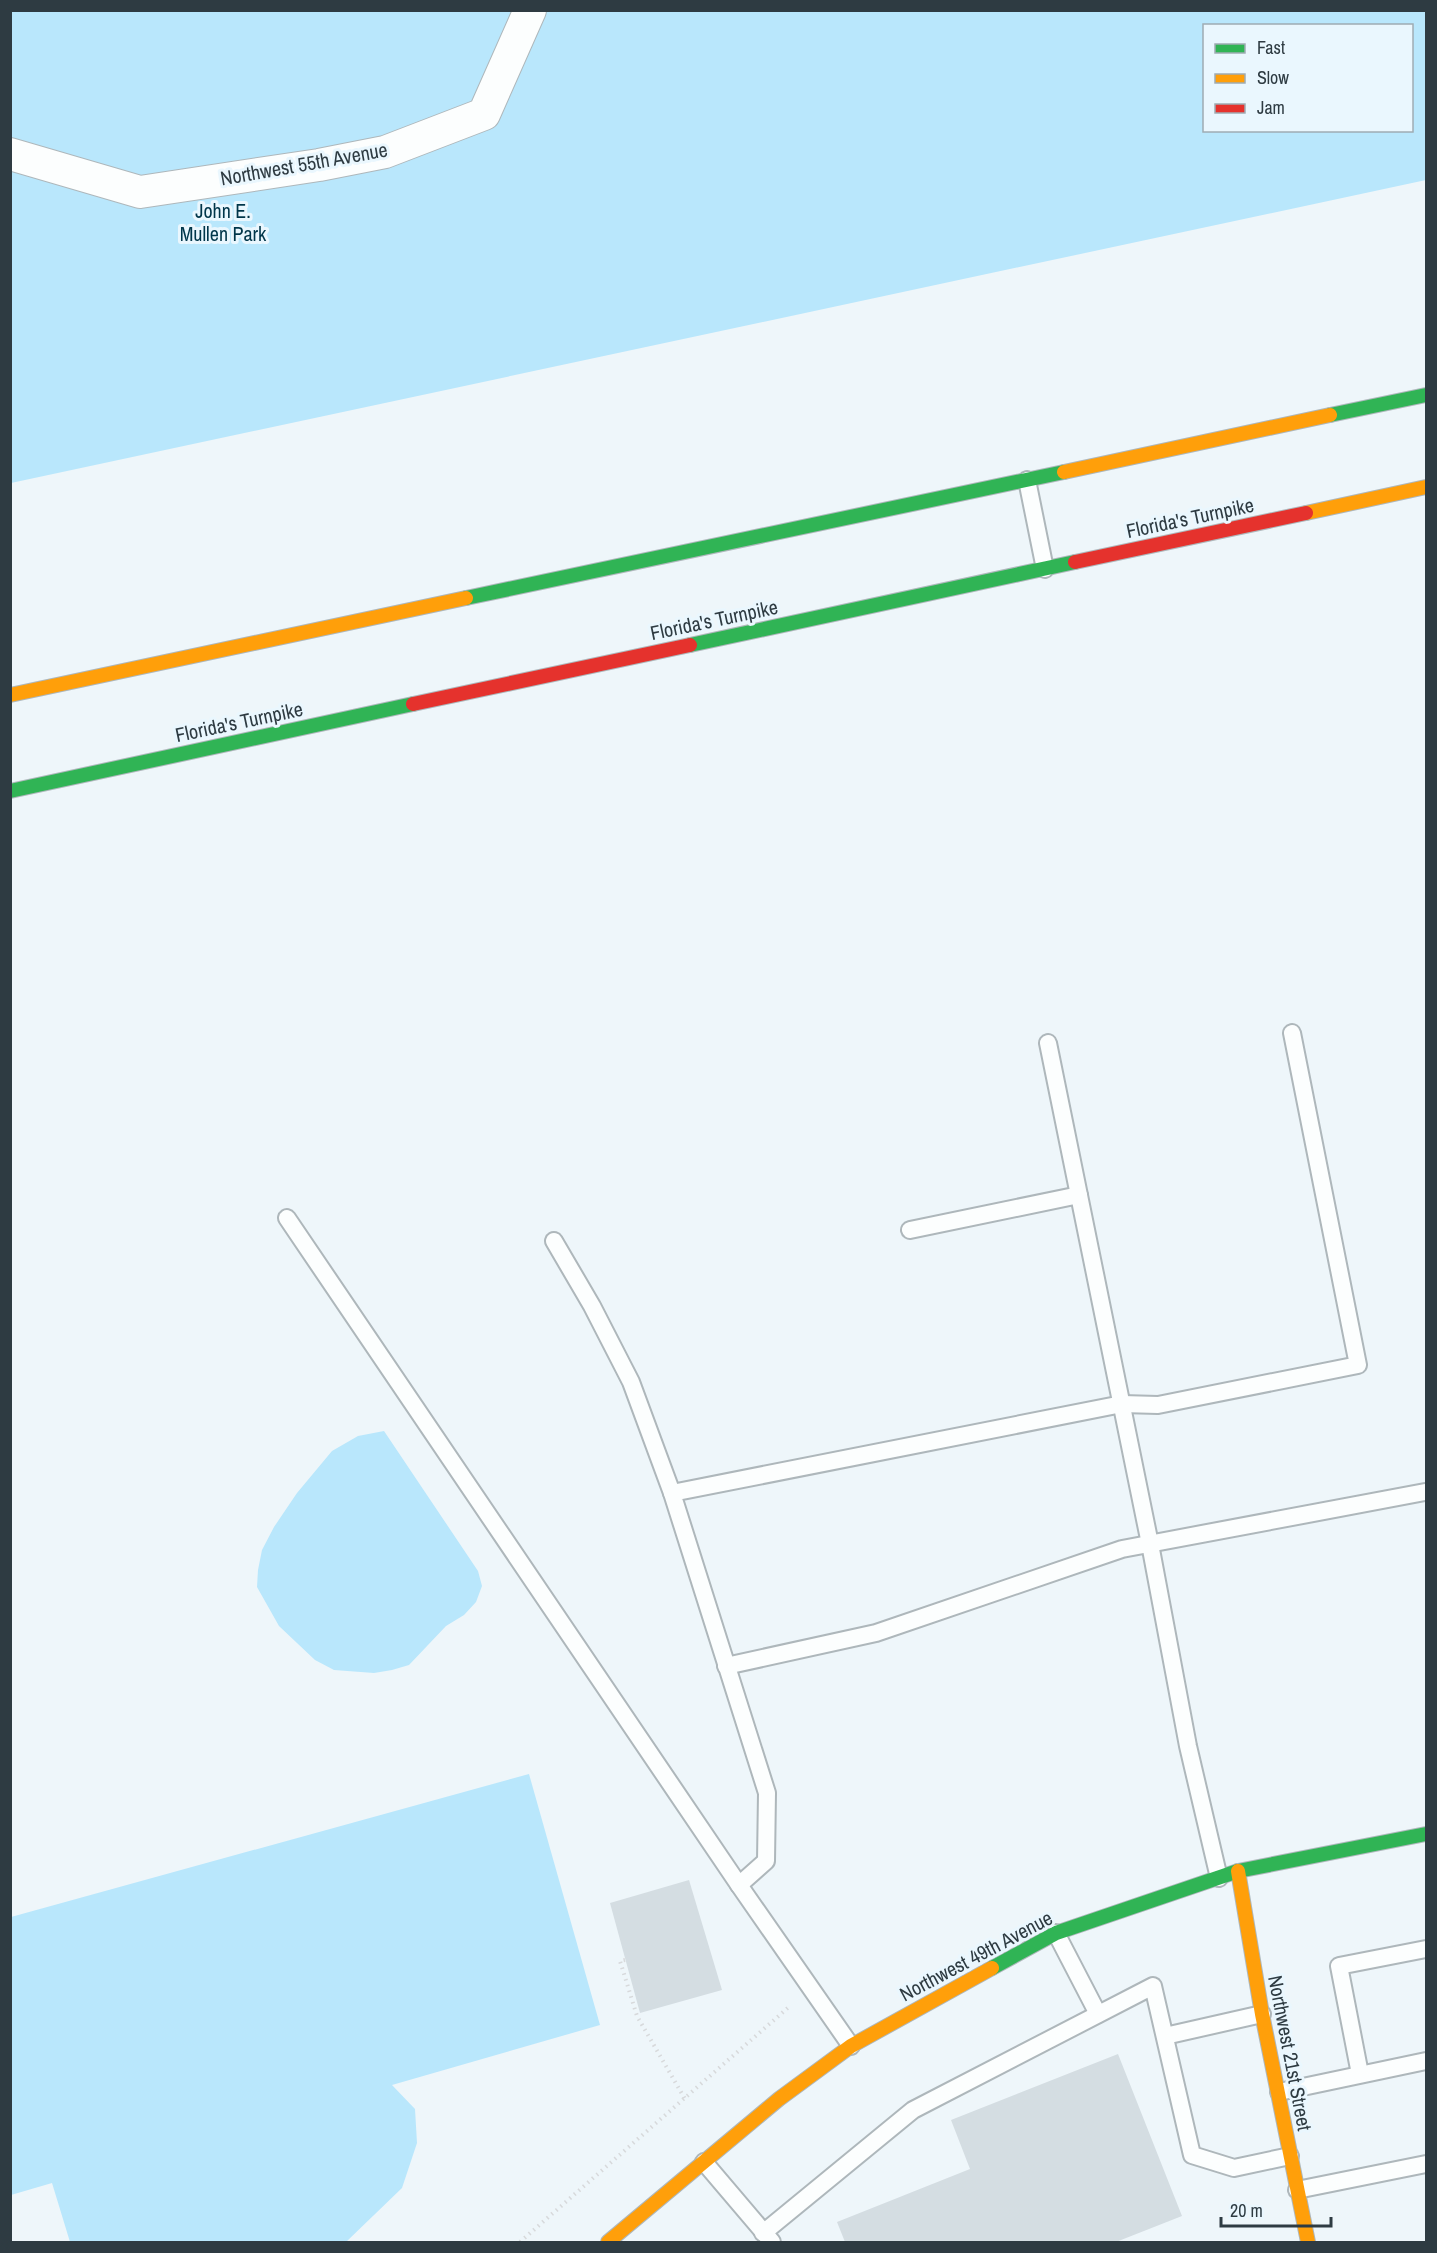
<svg xmlns="http://www.w3.org/2000/svg" width="1437" height="2253" viewBox="0 0 1437 2253" font-family="'Archivo Narrow',sans-serif">
	<rect width="100%" height="100%" fill="#eef6fa"/>
	<g fill="#b9e7fc" fill-rule="evenodd">
		<path d="M 10,11 L 1426,11 L 1426,180 L 11,483 ZM 1204,26 L 1412,26 L 1412,130 L 1204,130 Z"/>
		<polygon points="384,1431 478,1571 482,1586 476,1602 464,1615 446,1626 409,1665 392,1670 374,1673 334,1670 315,1660 279,1626 257,1587 258,1570 262,1550 274,1527 297,1493 332,1451 358,1436"/>
		<polygon points="529,1774 600,2025 392,2085 415,2109 417,2143 402,2188 346,2242 70,2242 52,2183 11,2195 11,1917"/>
	</g>
	<g fill="#d4dde2">
		<polygon points="689,1880 722,1990 640,2013 610,1903"/>
		<polygon points="1118,2054 1182,2216 1116,2242 845,2242 837,2222 970,2169 951,2120"/>
	</g>
	<g fill="none" stroke-linecap="round" stroke-linejoin="round">
		<g stroke="#aeb7bb" stroke-width="20">
			<g id="lane">
				<polyline points="1027,480 1045,569"/>
				<polyline points="1048,1043 1150,1544 1188,1746 1219,1878"/>
				<polyline points="287,1218 739,1885 851,2046"/>
				<polyline points="910,1230 1079,1195"/>
				<polyline points="554,1241 592,1306 631,1382 672,1493"/>
				<polyline points="726,1666 876,1633 1122,1549 1425,1492"/>
				<polyline points="739,1885 766,1861 767,1793 672,1493 1122,1404 1158,1405 1358,1365 1292,1033"/>
				<polyline points="1056,1933 1098,2014"/>
				<polyline points="1165,2036 1262,2014"/>
				<polyline points="1360,2074 1339,1966 1426,1949"/>
				<polyline points="1279,2092 1426,2061"/>
				<polyline points="704,2162 772,2242"/>
				<polyline points="1297,2190 1426,2164"/>
				<polyline points="763,2233 913,2110 1153,1986 1192,2155 1234,2168 1290,2156"/>
			</g>
		</g>
		<g stroke="#aeb7bb" stroke-width="34">
			<polyline id="street" points="10,154 140,192 319,165 385,152 484,114 530,10"/>
		</g>
		<g stroke="#aeb7bb" stroke-width="16">
			<g id="fast">
				<polyline points="1330,415 1426,395"/>
				<polyline points="466,598 1064,472"/>
				<polyline points="690,645 1075,562"/>
				<polyline points="10,791 413,704"/>
				<polyline points="992,1968 1056,1933 1238,1871 1426,1834"/>
			</g>
		</g>
		<g stroke="#aeb7bb" stroke-width="16">
			<g id="slow">
				<polyline points="1064,472 1330,415"/>
				<polyline points="1306,513 1426,487"/>
				<polyline points="10,695 466,598"/>
				<polyline points="1238,1871 1262,2014 1308,2242"/>
				<polyline points="608,2242 779,2099 851,2046 992,1968"/>
			</g>
		</g>
		<g stroke="#aeb7bb" stroke-width="16">
			<g id="jam">
				<polyline points="1075,562 1306,513"/>
				<polyline points="413,704 690,645"/>
			</g>
		</g>
		<g stroke="#d7d9db" stroke-width="4" stroke-dasharray="1.5 4.5" stroke-linecap="butt">
			<polyline points="625,1960 620,1961 637,2016 685,2099"/>
			<polyline points="520,2242 790,2006"/>
		</g>
		<use href="#lane" stroke="#fcfefe" stroke-width="16"/>
		<use href="#street" stroke="#fcfefe" stroke-width="32"/>
		<use href="#fast" stroke="#30b455" stroke-width="14"/>
		<use href="#slow" stroke="#ff9f0a" stroke-width="14"/>
		<use href="#jam" stroke="#e5322d" stroke-width="14"/>
	</g>
	<g text-anchor="middle" stroke-width="6" stroke-linejoin="round" paint-order="stroke">
		<g font-size="20" fill="#2e3b42" stroke="#eaf7fe">
			<text transform="translate(304 164) rotate(-10)" y="7">Northwest 55th Avenue</text>
			<text transform="translate(1190 518) rotate(-12)" y="7">Florida's Turnpike</text>
			<text transform="translate(714 620) rotate(-12)" y="7">Florida's Turnpike</text>
			<text transform="translate(239 722) rotate(-12)" y="7">Florida's Turnpike</text>
			<text transform="translate(976 1956) rotate(-28)" y="7">Northwest 49th Avenue</text>
			<text transform="translate(1290 2053) rotate(79)" y="7">Northwest 21st Street</text>
		</g>
		<g font-size="20" fill="#00364a" stroke="#eaf7fe">
			<text x="223" y="218">John E.<tspan x="223" dy="23">Mullen Park</tspan></text>
		</g>
	</g>
	<rect width="1437" height="2253" fill="none" stroke="#2e3b42" stroke-width="24"/>
	<rect x="1203" y="24" width="210" height="108" fill="#eaf7fe" stroke="#9facb3" stroke-width="1.5"/>
	<rect x="1215" y="44" width="30" height="9" fill="#30b455" stroke="#9facb3" stroke-width="1.5"/>
	<text x="1257" y="54" font-size="18" fill="#2e3b42">Fast</text>
	<rect x="1215" y="74" width="30" height="9" fill="#ff9f0a" stroke="#9facb3" stroke-width="1.5"/>
	<text x="1257" y="84" font-size="18" fill="#2e3b42">Slow</text>
	<rect x="1215" y="104" width="30" height="9" fill="#e5322d" stroke="#9facb3" stroke-width="1.5"/>
	<text x="1257" y="114" font-size="18" fill="#2e3b42">Jam</text>
	<path d="M1221 2217v9h110v-9" fill="none" stroke="#2e3b42" stroke-width="3"/>
	<text x="1230" y="2217" font-size="18" fill="#2e3b42" stroke="#eaf7fe" stroke-width="4.5" paint-order="stroke">20 m</text>
</svg>
